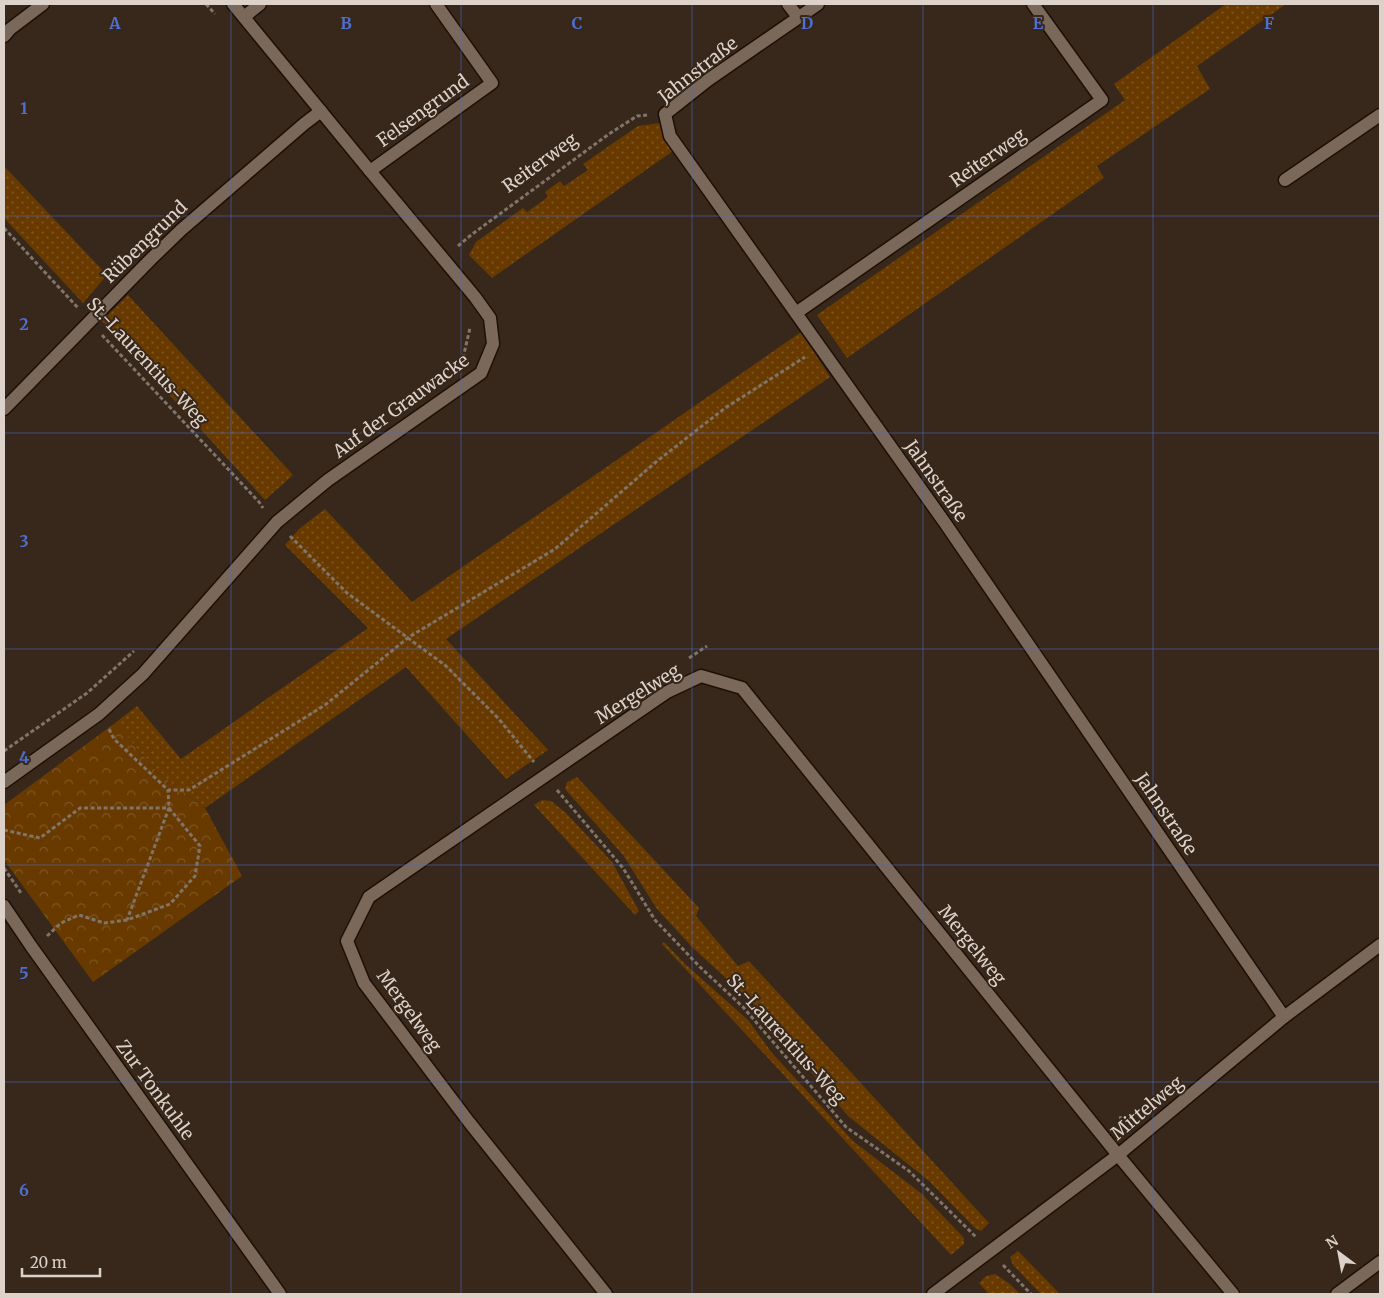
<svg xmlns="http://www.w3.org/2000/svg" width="1384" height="1298" viewBox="0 0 1384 1298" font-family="Merriweather,serif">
	<defs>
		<pattern id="grass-dots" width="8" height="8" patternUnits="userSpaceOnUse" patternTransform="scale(1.25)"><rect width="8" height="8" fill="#683a00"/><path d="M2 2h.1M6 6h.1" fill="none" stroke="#7d5624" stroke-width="1.8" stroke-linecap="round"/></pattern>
		<pattern id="forest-crowns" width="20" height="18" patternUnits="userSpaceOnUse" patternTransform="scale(1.25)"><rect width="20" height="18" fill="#683a00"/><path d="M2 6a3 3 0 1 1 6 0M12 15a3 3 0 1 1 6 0" fill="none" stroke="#7d5624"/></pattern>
	</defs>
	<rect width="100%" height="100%" fill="#37281b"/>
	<g fill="url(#grass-dots)">
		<polygon points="1226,4 1286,4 1197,66 1210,89 1097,166 1104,178 847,358 817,315 1125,100 1114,84"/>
		<polygon points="660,123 664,137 673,151 492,278 469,255 476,242 523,208 527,212 548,197 545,192 560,181 564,186 588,170 583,164 638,126"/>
		<polygon points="4,166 107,275 83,303 4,218"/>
		<polygon points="128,295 293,475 265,500 102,321"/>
		<polygon points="801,332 830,377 446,639 548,750 506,779 406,667 205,808 157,772 115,723 137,706 181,759 368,628 285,545 299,529 325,509 412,602"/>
		<polygon points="577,777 699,908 696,916 738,966 749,961 989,1223 981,1231 976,1229 929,1181 848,1116 752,1002 693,948 657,909 623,855 565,789 567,782"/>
		<polygon points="542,800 551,801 565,812 612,862 639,911 635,915 534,805"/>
		<polygon points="664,942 684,963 748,1020 772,1053 853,1141 922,1194 964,1238 964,1244 951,1255 662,944"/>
		<polygon points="1018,1251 1060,1294 1041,1294 1013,1265 1010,1257"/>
		<polygon points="995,1274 1010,1284 1020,1294 989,1294 979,1283 986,1276"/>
	</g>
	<polygon fill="url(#forest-crowns)" points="115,723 157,772 205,808 242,876 93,982 4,860 4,805"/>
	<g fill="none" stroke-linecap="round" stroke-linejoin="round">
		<g stroke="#1e1005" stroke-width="15">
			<g id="minor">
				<polyline points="788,4 798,17"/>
				<polyline points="818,4 708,80 665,114 670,136 945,523 1284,1017"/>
				<polyline points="244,17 260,4"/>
				<polyline points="4,36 10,29 43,4"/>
				<polyline points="370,171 492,83 436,4"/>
				<polyline points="1285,180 1380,115"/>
				<polyline points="796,313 1102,100 1033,4"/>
				<polyline points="4,409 151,259 181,230 304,124 321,111"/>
				<polyline points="4,782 99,714 143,674 277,522 328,480 481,373 493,344 490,318 475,297 370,171 233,4"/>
				<polyline points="4,906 31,946 280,1294"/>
				<polyline points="606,1294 469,1122 364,983 347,941 369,897 667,692 701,676 742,688 1118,1155 1233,1294"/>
				<polyline points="933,1294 1118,1155 1284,1017 1380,945"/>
				<polyline points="1337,1294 1380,1262"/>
			</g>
		</g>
		<g stroke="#817469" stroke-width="3" stroke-dasharray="4 2.5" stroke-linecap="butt">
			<polyline points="206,4 215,14"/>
			<polyline points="4,228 78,308"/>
			<polyline points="458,246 471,235 609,134 637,116 647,115"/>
			<polyline points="102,335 259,502 263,508"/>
			<polyline points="463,358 470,328"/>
			<polyline points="442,374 467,356"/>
			<polyline points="290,536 347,593 446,666 498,718 534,762"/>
			<polyline points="689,658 707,646"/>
			<polyline points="109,729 114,739 168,790 189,790 325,705 409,637 555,549 656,462 725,408 805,357"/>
			<polyline points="4,751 87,693 134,651"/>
			<polyline points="557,790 623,868 655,920 700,967 743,1007 846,1127 909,1171 976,1237"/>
			<polyline points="4,830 40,838 80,808 169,808 127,920"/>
			<polyline points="4,868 21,893"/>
			<polyline points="47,936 61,923 79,915 104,923 127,920 170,904 195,876 200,846 169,808 168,790"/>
			<polyline points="1119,1118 1135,1115"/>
			<polyline points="1003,1265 1031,1294"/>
		</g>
		<use href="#minor" stroke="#7a685a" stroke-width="12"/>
	</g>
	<path fill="none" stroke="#4d6fd4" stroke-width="1" stroke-opacity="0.55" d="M 231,4 L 231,1294M 461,4 L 461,1294M 692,4 L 692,1294M 923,4 L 923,1294M 1153,4 L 1153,1294M 4,216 L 1380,216M 4,433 L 1380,433M 4,649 L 1380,649M 4,865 L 1380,865M 4,1082 L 1380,1082"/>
	<g text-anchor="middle" stroke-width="4" stroke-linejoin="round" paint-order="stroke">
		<g font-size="18" fill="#dcd2ca" stroke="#37281b">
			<text transform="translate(698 70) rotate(-38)" y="6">Jahnstraße</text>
			<text transform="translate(423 111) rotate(-36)" y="6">Felsengrund</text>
			<text transform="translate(988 158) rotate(-35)" y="6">Reiterweg</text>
			<text transform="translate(540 163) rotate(-36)" y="6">Reiterweg</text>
			<text transform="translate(145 242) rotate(-44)" y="6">Rübengrund</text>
			<text transform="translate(147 362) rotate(47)" y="6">St.-Laurentius-Weg</text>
			<text transform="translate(401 406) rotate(-36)" y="6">Auf der Grauwacke</text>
			<text transform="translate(936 481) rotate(55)" y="6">Jahnstraße</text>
			<text transform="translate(638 694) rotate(-32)" y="6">Mergelweg</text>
			<text transform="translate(1166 814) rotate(56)" y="6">Jahnstraße</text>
			<text transform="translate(972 945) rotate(51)" y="6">Mergelweg</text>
			<text transform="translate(409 1011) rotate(54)" y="6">Mergelweg</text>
			<text transform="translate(786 1039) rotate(48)" y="6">St.-Laurentius-Weg</text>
			<text transform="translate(155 1090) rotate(54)" y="6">Zur Tonkuhle</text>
			<text transform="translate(1147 1108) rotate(-40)" y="6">Mittelweg</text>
		</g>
	</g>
	<g font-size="16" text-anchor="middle" font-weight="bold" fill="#4d6fd4" stroke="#37281b" stroke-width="4" stroke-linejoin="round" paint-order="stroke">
		<text x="115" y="29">A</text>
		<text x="346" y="29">B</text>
		<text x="577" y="29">C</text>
		<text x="807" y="29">D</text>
		<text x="1038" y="29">E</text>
		<text x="1269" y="29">F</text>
		<text x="24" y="114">1</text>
		<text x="24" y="330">2</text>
		<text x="24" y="547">3</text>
		<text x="24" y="763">4</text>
		<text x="24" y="979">5</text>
		<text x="24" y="1196">6</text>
	</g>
	<rect width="1384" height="1298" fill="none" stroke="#dcd2ca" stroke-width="10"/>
	<g transform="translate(1339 1253) rotate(328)" stroke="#37281b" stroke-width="4" paint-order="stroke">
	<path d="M0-4L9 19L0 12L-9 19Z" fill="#dcd2ca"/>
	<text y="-8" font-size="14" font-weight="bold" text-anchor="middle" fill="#dcd2ca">N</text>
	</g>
	<path d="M22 1268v8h78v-8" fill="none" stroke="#dcd2ca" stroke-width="2.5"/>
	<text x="30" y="1268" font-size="15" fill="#dcd2ca" stroke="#37281b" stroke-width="4" paint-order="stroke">20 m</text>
</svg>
